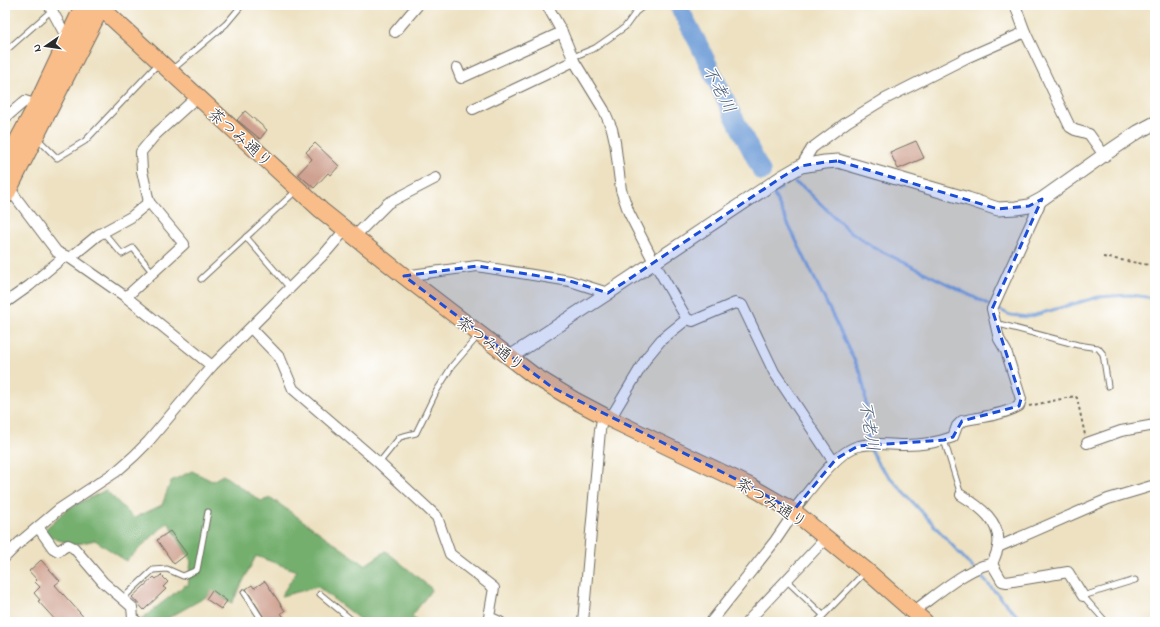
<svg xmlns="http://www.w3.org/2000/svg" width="1160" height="627" viewBox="0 0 1160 627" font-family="'Indie Flower','Klee One',sans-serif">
	<rect width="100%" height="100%" fill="#fff"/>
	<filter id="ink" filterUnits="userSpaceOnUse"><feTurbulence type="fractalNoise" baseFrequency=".025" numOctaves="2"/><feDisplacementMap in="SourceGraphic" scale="8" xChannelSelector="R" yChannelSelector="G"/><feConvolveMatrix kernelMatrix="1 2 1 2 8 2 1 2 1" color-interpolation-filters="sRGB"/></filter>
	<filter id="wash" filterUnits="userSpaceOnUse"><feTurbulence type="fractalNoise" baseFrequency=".012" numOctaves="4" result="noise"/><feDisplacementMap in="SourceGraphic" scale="16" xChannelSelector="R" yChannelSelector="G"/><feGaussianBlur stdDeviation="0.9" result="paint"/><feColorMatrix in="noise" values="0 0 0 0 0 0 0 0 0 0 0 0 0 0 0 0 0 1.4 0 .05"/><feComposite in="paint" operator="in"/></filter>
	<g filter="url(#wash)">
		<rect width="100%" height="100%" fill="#ede1c1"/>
		<polygon fill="#74af6e" stroke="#506d4c" points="192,471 212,481 223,475 261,501 271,498 365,565 386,551 432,589 412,616 419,622 363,622 318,587 281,596 297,571 256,556 232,603 213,593 161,622 144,622 140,620 185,585 188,586 191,561 168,522 126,561 95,540 74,545 40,534 67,509 106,490 134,518 162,505 171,481"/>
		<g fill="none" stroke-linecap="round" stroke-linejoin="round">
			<g stroke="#6f9dd7" stroke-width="3">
				<polyline points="795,183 802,186 847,229 873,247 1010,315 1028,317 1098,297 1130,295 1155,298"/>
				<polyline points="781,188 773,193 861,374 865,393 868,436 871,450 878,464 973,568"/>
				<polyline points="977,572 1023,622"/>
			</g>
			<polyline stroke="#6f9dd7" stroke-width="18" points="678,5 698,43 731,111 762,172"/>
		</g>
		<g id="blocks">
			<g fill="#cfa190">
				<polygon points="245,111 267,130 260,139 237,120"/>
				<polygon points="916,141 924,158 898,169 890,152"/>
				<polygon points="315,143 339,166 331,175 328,173 314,188 298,174 312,159 306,152"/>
				<polygon points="170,531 187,554 174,564 157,540"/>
				<polygon points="41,560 60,581 55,585 88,622 57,622 38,601 40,600 34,593 40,587 35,582 37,580 29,571"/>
				<polygon points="161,575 168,582 163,587 166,589 144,610 132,597 154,577 156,579"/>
				<polygon points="265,581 285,611 281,613 287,622 267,622 246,589 252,585 254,588"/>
				<polygon points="212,590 227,601 221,609 206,599"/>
			</g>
		</g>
	</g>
	<g filter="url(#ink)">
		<use href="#blocks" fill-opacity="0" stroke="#6f6b60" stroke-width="1"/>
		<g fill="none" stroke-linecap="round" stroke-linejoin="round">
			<g stroke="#6f6b60" stroke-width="7">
				<g id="service">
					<polyline points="9,48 52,10"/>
					<polyline points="573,57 595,48 625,27 636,12 645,5"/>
					<polyline points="173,69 226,24 242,5"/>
					<polyline points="37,138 57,158 85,141 158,64"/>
					<polyline points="103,232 122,254 133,248 153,273"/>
					<polyline points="246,237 289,287"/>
					<polyline points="201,279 297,190"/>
					<polyline points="995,323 1078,345 1098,348 1103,354 1108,386"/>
					<polyline points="944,440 961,495"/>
					<polyline points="379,463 400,437 416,433 436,392 452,366 478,336"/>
					<polyline points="786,580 823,615"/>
					<polyline points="244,592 263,622"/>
					<polyline points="320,594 354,622"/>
					<polyline points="122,599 153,570 167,569 183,576 197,570 208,512"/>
					<polyline points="817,622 865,572"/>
					<polyline points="1106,622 1083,596 1135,580"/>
				</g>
			</g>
			<g stroke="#6f6b60" stroke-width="12">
				<g id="minor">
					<polyline points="49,5 68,40"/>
					<polyline points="547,5 562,32 574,61 604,110 612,129 615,142 621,190 629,213 654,262 687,319 693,321 735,303 742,305 774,372 834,462"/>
					<polyline points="1015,5 1025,32 1070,127 1075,130 1089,134 1104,155"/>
					<polyline points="395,32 418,5"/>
					<polyline points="457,68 461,78 562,32"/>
					<polyline points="473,109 574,61"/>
					<polyline points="5,118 25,101 37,105"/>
					<polyline points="801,166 812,148 847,122 883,100 966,58 1025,32"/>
					<polyline points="9,187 17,199 57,252 70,258 126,297 212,366"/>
					<polyline points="354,237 388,203 436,178"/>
					<polyline points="70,258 98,235 131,217 149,202"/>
					<polyline points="404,276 477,266 570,281 608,293"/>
					<polyline points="126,297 184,244 149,202 142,171 141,152 155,135 197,97"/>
					<polyline points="5,303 29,286 65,256"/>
					<polyline points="251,328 280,358 293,389 379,463 437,517 450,554 494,588 489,617 500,622"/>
					<polyline points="610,419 647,357 661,340 687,319"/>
					<polyline points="1087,443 1121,431 1155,425"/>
					<polyline points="38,527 53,548 58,551 68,545 74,548 103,582 132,607 133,618 137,622"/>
					<polyline points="998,547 1108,499 1155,485"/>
					<polyline points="5,557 20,542 58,510 117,471 134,456 148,442 212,366 327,251 345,230"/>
					<polyline points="992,564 1002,581 1007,582 1068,572 1083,596"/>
					<path d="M 914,611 C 932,598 971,565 992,564 C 994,559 997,553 998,547 C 1002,522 979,506 961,495"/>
					<polyline points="583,622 600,430 603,415"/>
					<path d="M 711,622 L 775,541 L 790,519 L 793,511 C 808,493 836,451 859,446 C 875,442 890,445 905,445 C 921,445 939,442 953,437 L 957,426 L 962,421 C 980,417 1003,415 1019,406 L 1021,399 L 1006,351 L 999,339 L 992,309 L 1042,199"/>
					<polyline points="747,622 826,538"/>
				</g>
			</g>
			<g stroke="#6f6b60" stroke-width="15">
				<polyline id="tertiary" points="510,357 608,293 782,177 801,166 825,162 838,161 968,199 998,209 1016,208 1029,206 1042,199 1104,155 1138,132 1155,123"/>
			</g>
			<g stroke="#6f6b60" stroke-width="18">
				<polyline id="primary" points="98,5 321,210 404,276 533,375 574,400 610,419 748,485 793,511 867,571 925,622"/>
			</g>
			<g stroke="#6f6b60" stroke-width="19">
				<g id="trunk">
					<polyline points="5,165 37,105 84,5"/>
					<polyline points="5,196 102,5"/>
				</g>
			</g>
			<g stroke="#6f6b60" stroke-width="2" stroke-dasharray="3 3" stroke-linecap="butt">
				<polyline points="1103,257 1155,266"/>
				<polyline points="1029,406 1075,396 1077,398 1085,435"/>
			</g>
			<use href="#service" stroke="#fff" stroke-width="5"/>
			<use href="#minor" stroke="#fff" stroke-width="10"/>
			<use href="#tertiary" stroke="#fff" stroke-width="13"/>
			<use href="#primary" stroke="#f8bd89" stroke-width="16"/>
			<use href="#trunk" stroke="#f8bd89" stroke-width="17"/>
		</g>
	</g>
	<path fill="#1d4ed8" fill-opacity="0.2" stroke="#1d4ed8" stroke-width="3" stroke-dasharray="8 5" stroke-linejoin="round" d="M 838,161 L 998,209 L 1029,206 L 1042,199 L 992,309 L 1021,399 L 1019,406 L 962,421 L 953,437 L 944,440 L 858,446 L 836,459 L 793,511 L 748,485 L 553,388 L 404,276 L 477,266 L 570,281 L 608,293 L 782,177 L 801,166 L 825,162 Z"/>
	<g text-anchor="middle" stroke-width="3" stroke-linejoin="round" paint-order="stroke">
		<g font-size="16" fill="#2b2b2b" stroke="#fff">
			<text transform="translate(241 137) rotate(42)" y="6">茶つみ通り</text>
			<text transform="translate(491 343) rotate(37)" y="6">茶つみ通り</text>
			<text transform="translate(772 502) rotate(32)" y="6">茶つみ通り</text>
		</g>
		<g font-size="17" font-style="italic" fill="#4a5e78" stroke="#fff">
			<text transform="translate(720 89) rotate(63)" y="6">不老川</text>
			<text transform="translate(870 426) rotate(81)" y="6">不老川</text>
		</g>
	</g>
	<rect width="1160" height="627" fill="none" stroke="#fff" stroke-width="20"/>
	<g transform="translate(46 46) rotate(257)" stroke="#ffffff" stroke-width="3" paint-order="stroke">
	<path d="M0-3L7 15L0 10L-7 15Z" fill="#2b2b2b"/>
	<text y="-6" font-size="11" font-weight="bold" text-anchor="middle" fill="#2b2b2b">N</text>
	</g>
</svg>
